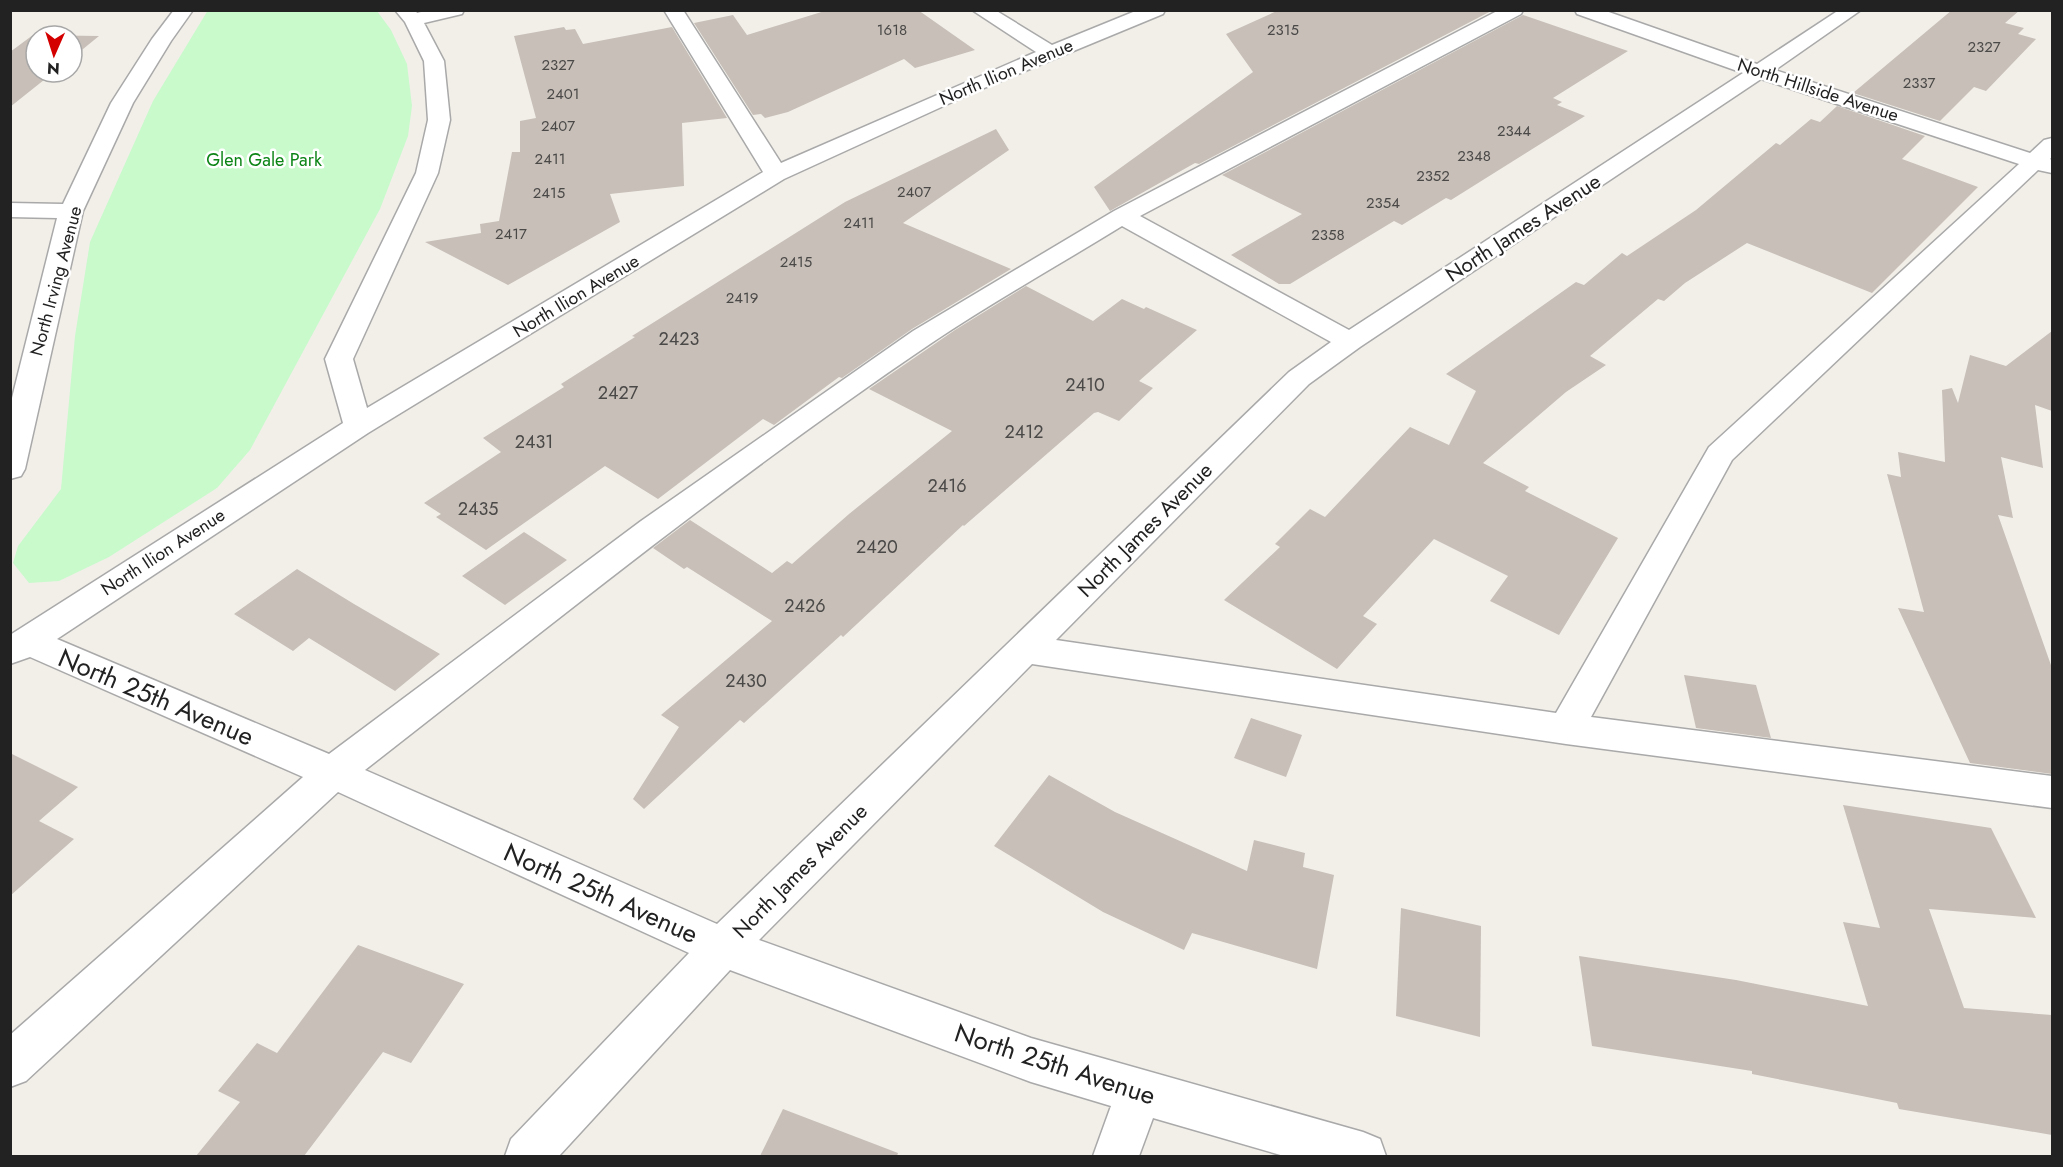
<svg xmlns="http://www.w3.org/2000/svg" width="2063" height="1167" viewBox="0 0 2063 1167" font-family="Jost,sans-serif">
	<rect width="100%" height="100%" fill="#f2efe9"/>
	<polygon fill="#c8facc" points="208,10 377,11 391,30 407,64 412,106 408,136 380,209 250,450 217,488 109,557 59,581 29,583 13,563 18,546 61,489 75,336 90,242 153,101"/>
	<g fill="#c7bfb8">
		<polygon points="828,10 918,10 975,50 915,68 904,59 788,112 765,118 761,114 753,115 694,23 733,15 747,35"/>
		<polygon points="1279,10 1493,10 1199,164 1195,163 1110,211 1094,187 1253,72 1226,34"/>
		<polygon points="1952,10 2020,10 2005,23 2024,28 2018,34 2036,39 1986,91 1974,87 1940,121 1853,93"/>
		<polygon points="1523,15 1628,51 1553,98 1562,102 1557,105 1585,116 1451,200 1446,198 1402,225 1394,221 1290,284 1279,284 1231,255 1302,214 1222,175"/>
		<polygon points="564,27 566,30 575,29 583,44 672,27 727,118 682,123 684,186 610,194 620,222 508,285 425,242 481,233 480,224 499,221 512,152 520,152 520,121 536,118 514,36"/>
		<polygon points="33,35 99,36 72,58 72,36 36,36 36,72 54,72 10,107 10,52"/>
		<polygon points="1837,106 1925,136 1902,159 1978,187 1872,293 1747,243 1685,283 1664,301 1658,299 1590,356 1606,365 1566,392 1483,463 1529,487 1525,491 1618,538 1559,635 1490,601 1508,576 1434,539 1363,616 1377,624 1337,669 1224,600 1280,547 1275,544 1310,509 1325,517 1410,427 1449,445 1476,391 1446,374 1576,282 1584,285 1622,253 1627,256 1696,210 1776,143 1780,145 1811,119 1820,122"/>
		<polygon points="996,129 1009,150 903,223 1011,269 912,329 842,378 839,377 774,425 763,419 658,499 605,466 486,550 436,517 441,514 424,503 501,452 483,438 564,387 561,384 635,337 632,336 845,202"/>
		<polygon points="1026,286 1093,321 1122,299 1144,309 1146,307 1197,330 1139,381 1153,388 1119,421 1098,412 1094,413 964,526 963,525 843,637 841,635 744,723 740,720 644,809 633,799 679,727 661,715 772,621 687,567 684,569 653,548 690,520 772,573 787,561 792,564 849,514 952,431 869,389 955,330"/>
		<polygon points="2052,331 2052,411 2035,405 2043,468 2001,457 2013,518 1998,515 2052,668 2052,774 1970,763 1898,608 1924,612 1887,474 1901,477 1898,452 1945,462 1942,390 1952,388 1958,403 1970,355 2006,366"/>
		<polygon points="524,532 567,560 505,605 462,576"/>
		<polygon points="297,569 354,604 440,654 395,691 309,638 293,651 234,614"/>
		<polygon points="1684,675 1756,685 1771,738 1696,728"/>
		<polygon points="1251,718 1302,735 1286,777 1234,758"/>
		<polygon points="10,753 78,787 39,821 74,839 10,896"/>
		<polygon points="1049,775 1115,812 1247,871 1254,840 1305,853 1303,867 1334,875 1317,969 1192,933 1184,950 1103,912 994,846"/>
		<polygon points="1843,805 1991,828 2036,918 1929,909 1964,1008 2052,1015 2052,1135 1899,1109 1897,1103 1752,1074 1752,1071 1592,1046 1579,956 1736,980 1868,1006 1843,922 1880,928"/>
		<polygon points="1401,908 1481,926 1480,1037 1396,1016"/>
		<polygon points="358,945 464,984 411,1063 383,1052 304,1156 196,1156 240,1102 218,1091 257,1043 277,1053"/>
		<polygon points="783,1109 898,1153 897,1156 760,1156"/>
	</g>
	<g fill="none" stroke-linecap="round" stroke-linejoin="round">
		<g stroke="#a9a9a9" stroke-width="3">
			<g id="minor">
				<polygon points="174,10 193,10 171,41 133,103 83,211 25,469 21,476 10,479 10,406 57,218 10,217 10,203 63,204 111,103 152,39"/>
				<path d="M 395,10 L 415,10 L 417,13 L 429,10 L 464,10 L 462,14 L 424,23 L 444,61 L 450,120 L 438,173 L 353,359 L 367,408 L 763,172 L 664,10 L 683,10 L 781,163 L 1036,52 L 972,10 L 995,10 L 1052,45 L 1138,10 L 1165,10 L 1163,14 L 972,93 L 784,179 L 368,433 L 57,639 L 329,754 L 641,521 L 913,331 L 1114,211 L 1499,10 L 1523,10 L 1521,14 L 1140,216 L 1349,330 L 1743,73 L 1577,14 L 1575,10 L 1603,10 L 1757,64 L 1839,10 L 1861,10 L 1775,70 L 2030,153 L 2044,140 L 2052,138 L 2052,157 L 2050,159 L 2052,160 L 2052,173 L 2038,170 L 1732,460 L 1591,717 L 2052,776 L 2052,808 L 1566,744 L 1032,664 L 759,940 L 1031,1038 L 1363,1132 L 1380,1139 L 1386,1156 L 1284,1156 L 1153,1118 L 1139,1156 L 1093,1156 L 1111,1106 L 1031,1082 L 730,970 L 559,1156 L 505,1156 L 511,1139 L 689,953 L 338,792 L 26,1081 L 10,1087 L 10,1035 L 303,777 L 30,657 L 10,664 L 10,635 L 343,423 L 325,359 L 416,173 L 428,120 L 424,61 L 405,22 ZM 1761,79 L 2019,164 L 1709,447 L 1556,713 L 1056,640 L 1309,384 L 1360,347 ZM 1122,226 L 1331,342 L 1289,372 L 717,924 L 365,770 C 551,625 735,476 930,344 C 992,302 1059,265 1122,226 Z"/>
			</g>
		</g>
		<use href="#minor" fill="#fff" fill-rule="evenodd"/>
	</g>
	<g text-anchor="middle" stroke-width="5" stroke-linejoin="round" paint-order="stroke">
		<g font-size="15" fill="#4b4948">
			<text x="892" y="35">1618</text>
			<text x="1283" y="35">2315</text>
			<text x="1984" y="52">2327</text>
			<text x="558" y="70">2327</text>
			<text x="1919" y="88">2337</text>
			<text x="563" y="99">2401</text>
			<text x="558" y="131">2407</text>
			<text x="1514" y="136">2344</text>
			<text x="1474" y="161">2348</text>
			<text x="550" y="164">2411</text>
			<text x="1433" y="181">2352</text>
			<text x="914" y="197">2407</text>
			<text x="549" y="198">2415</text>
			<text x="1383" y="208">2354</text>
			<text x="859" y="228">2411</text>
			<text x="511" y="239">2417</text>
			<text x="1328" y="240">2358</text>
			<text x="796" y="267">2415</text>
			<text x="742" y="303">2419</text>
		</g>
		<g font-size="18" fill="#222" stroke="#fff">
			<text transform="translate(1006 72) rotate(-23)" y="6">North Ilion Avenue</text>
			<text transform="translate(1818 90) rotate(18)" y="6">North Hillside Avenue</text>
			<text transform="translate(56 281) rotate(-75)" y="6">North Irving Avenue</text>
			<text transform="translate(576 296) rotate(-31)" y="6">North Ilion Avenue</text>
			<text transform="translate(163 552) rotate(-33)" y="6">North Ilion Avenue</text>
		</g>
		<g font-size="18" fill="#0c8416" stroke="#fff">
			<text x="264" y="166">Glen Gale Park</text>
		</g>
		<g font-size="18" fill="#4b4948">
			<text x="679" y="345">2423</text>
			<text x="1085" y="391">2410</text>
			<text x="618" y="399">2427</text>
			<text x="1024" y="438">2412</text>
			<text x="534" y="448">2431</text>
			<text x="947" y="492">2416</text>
			<text x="478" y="515">2435</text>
			<text x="877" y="553">2420</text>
			<text x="805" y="612">2426</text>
			<text x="746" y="687">2430</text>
		</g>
		<g font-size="21" fill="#222" stroke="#fff">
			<text transform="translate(1523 228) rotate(-33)" y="7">North James Avenue</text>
			<text transform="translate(1145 530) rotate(-45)" y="7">North James Avenue</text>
			<text transform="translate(800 871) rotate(-45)" y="7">North James Avenue</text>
		</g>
		<g font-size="26" fill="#222" stroke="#fff">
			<text transform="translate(156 697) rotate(23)" y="9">North 25th Avenue</text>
			<text transform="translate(601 893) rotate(24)" y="9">North 25th Avenue</text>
			<text transform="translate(1055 1064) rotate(18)" y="9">North 25th Avenue</text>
		</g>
	</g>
	<rect width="2063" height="1167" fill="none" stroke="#222222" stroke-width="24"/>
	<g transform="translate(54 54) rotate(183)"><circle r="28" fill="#ffffff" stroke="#a7a7a7" stroke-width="1.5"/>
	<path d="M0-4.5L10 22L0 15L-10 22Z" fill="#d40000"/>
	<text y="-9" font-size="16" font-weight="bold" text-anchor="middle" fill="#222222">N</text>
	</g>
</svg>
